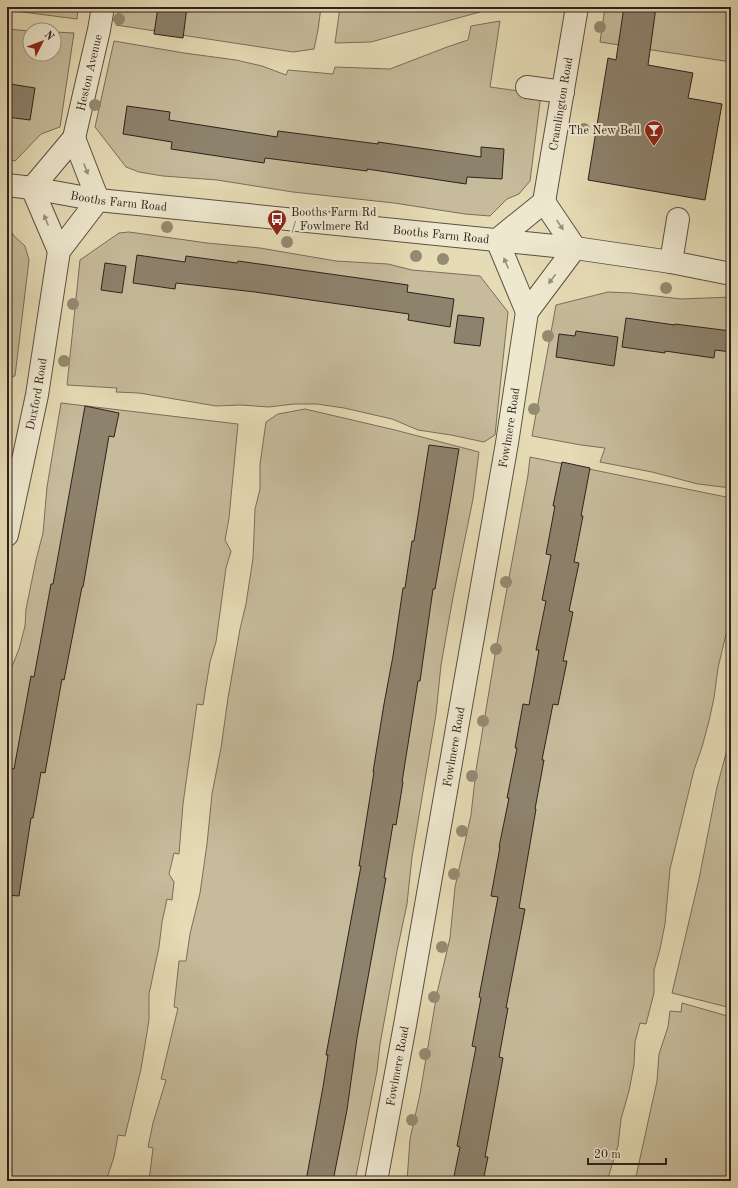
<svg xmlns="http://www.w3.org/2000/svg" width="738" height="1188" viewBox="0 0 738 1188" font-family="'Old Standard TT',serif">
	<rect width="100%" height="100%" fill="#e5dbb5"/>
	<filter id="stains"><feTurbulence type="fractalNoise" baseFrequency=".005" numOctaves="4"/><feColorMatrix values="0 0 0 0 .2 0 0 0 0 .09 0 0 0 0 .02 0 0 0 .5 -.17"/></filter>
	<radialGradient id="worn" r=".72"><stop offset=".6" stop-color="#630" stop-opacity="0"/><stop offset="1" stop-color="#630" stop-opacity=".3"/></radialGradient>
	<g fill="#c6bb9b" stroke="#7a6e5c">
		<polygon points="7,7 78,7 77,19 7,10"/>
		<polygon points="119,7 321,7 318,30 314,49 293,52 116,25"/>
		<polygon points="340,7 498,7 371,42 335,43"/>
		<polygon points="605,7 731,7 731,62 600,42"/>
		<polygon points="500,21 490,87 541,94 530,181 519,194 507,199 490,216 465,214 394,203 293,192 217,180 163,176 139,172 126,167 95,127 114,41 184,53 236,60 262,66 286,75 288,70 333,74 335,67 390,69 447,47 468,40 471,26"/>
		<polygon points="7,29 30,31 30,54 54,54 54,32 74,33 60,127 41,134 15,161 7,159"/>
		<polygon points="7,225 14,236 25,246 29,260 15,376 7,378"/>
		<polygon points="129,232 207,243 260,248 336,261 388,264 412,270 480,276 508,312 495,435 484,442 451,435 418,430 392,419 344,408 317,404 294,404 269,407 241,405 216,406 139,393 116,392 117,388 67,385 80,260 119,233"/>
		<polygon points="608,292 631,293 681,299 731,297 731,488 698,484 652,472 600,462 605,448 581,445 532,436 556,305"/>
		<polygon points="61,403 238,424 229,518 225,540 231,551 226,568 216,642 210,662 203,705 197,704 183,804 179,854 174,853 169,874 174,882 172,900 167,899 162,922 159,947 149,994 149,1020 141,1069 125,1136 118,1135 114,1157 106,1181 7,1181 7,691 11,669 19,649 25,626 26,609 36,560 43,533 47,487"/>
		<polygon points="305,409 395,430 479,452 473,499 453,597 441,665 436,714 412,857 407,904 397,951 380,1044 377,1071 355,1181 149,1181 153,1148 148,1147 153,1123 166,1080 161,1079 178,1008 174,1007 179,961 186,961 190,934 200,893 207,844 212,794 221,748 228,698 240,629 246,604 253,558 255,509 260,489 260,464 266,422 278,414"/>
		<polygon points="530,457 731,498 731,613 718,668 714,698 709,721 702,747 694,770 670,869 665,924 660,949 654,970 654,993 646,1024 640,1023 635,1042 634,1065 629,1091 621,1119 618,1146 607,1181 407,1181 410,1139 420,1094 437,993 450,938 455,887 471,815 476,770 497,643 518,529 528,475"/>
		<polygon points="731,735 731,1008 672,993 699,879 717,787"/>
		<polygon points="682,1003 731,1017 731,1181 635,1181 657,1081 659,1054 668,1027 670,1011 681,1012"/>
	</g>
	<g fill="#8d826c" stroke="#2e211d">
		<polygon points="158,7 187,7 183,38 154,34"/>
		<polygon points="624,7 656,7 648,65 693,73 688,98 722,104 705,200 588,180 608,58 616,60"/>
		<polygon points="10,84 35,88 30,120 7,117"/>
		<polygon points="127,106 170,112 169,120 277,137 278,131 378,144 378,142 481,157 481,147 504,149 502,179 467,177 466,184 367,169 367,171 265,158 264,163 171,149 172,142 123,134"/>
		<polygon points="137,255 185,262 186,256 237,263 238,261 408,285 407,292 454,299 450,327 408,320 409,314 255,292 176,283 175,289 133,283"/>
		<polygon points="105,263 126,266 122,293 101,290"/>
		<polygon points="458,315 484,318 480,346 454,343"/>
		<polygon points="626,318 675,325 675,324 731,331 731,352 715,350 714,358 665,351 665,353 622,347"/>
		<polygon points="576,331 618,337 614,366 556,357 559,334 575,336"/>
		<polygon points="85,406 119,413 114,437 109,436 83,587 82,587 64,680 62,679 45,773 41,772 33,818 31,818 19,896 7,895 7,789 10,768 14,769 31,676 34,677 51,584 53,584"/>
		<polygon points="429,445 459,449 451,497 435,589 433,589 420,681 418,681 402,782 403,782 396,825 393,824 384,878 386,878 357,1038 347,1110 333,1181 306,1181 323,1087 328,1055 326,1055 361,866 359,866 374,772 373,772 384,704 393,656 403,588 405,588 412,541 414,541"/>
		<polygon points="562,462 590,468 581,516 583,516 574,562 579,563 569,611 573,612 563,661 567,661 558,705 553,704 542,760 544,760 535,809 536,809 519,908 525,909 506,1008 508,1008 499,1057 503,1058 485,1157 488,1157 483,1181 453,1181 460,1147 457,1146 476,1047 472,1046 481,998 479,997 498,897 491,896 500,847 499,847 509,798 507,798 517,748 515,748 523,704 529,705 539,650 536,650 546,601 542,600 551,555 546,554 555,506 553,506"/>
	</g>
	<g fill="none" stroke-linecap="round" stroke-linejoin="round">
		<g stroke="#5c5043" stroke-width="24">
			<g id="minor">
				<polyline points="527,87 563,92"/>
				<polyline points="74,138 98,200"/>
				<path id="s1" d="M 7,185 L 32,188 L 98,200 L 575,248 L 671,262 L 731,274"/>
				<polyline points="544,202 575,248"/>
				<path id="s2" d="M 497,240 L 544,202 L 577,7"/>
				<polyline points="497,240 527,312"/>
				<path id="s3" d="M 59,251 L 32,188 L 74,138 L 99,30 L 103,7"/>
				<polyline points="671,262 678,219"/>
				<path id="s4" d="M 7,535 L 37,395 L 59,251 L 98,200"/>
				<path id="s5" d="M 376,1181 L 405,1025 L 507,443 L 527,312 L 575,248"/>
			</g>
		</g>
		<use href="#minor" stroke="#eee8cf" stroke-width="22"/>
	</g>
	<g fill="#958a72">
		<circle cx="119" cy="19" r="6"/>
		<circle cx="600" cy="27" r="6"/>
		<circle cx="95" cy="105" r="6"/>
		<circle cx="584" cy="129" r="6"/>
		<circle cx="167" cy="227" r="6"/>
		<circle cx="287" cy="242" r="6"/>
		<circle cx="416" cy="256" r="6"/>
		<circle cx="443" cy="259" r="6"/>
		<circle cx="666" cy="288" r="6"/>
		<circle cx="73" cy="304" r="6"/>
		<circle cx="548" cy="336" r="6"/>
		<circle cx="64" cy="361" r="6"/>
		<circle cx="534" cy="409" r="6"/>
		<circle cx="506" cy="582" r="6"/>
		<circle cx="496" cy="649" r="6"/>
		<circle cx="483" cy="721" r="6"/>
		<circle cx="472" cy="776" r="6"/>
		<circle cx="462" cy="831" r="6"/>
		<circle cx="454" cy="874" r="6"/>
		<circle cx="442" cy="947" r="6"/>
		<circle cx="434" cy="997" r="6"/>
		<circle cx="425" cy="1054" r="6"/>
		<circle cx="412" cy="1120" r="6"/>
	</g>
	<defs><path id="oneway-solid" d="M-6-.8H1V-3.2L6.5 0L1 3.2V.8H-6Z"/></defs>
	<g fill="#988e7f">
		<use href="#oneway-solid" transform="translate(86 169) rotate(68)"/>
		<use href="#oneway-solid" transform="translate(46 220) rotate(-113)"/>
		<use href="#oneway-solid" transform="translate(560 225) rotate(56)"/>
		<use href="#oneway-solid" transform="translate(506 263) rotate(-113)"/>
		<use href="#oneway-solid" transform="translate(552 279) rotate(127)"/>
	</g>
	<defs>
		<g id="bar-pin" transform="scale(1)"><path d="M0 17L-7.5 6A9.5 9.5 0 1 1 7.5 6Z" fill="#8f2418" stroke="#eee8cf"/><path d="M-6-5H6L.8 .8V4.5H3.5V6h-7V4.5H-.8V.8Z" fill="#fff"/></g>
		<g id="bus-pin" transform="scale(1)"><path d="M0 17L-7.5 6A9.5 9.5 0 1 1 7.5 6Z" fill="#8f2418" stroke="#eee8cf"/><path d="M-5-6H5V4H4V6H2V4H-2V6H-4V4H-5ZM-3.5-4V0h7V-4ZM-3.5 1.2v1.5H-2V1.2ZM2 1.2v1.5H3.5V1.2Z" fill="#fff"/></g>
	</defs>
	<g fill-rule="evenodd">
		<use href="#bar-pin" x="654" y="130"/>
		<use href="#bus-pin" x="277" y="219"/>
	</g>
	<g text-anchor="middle" stroke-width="4" stroke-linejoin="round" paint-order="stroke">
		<g font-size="12" fill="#2e211d" stroke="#eee8cf">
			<text dy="4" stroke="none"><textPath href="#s3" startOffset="201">Heston Avenue</textPath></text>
			<text dy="4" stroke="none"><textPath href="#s2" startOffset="160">Cramlington Road</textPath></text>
			<text dy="4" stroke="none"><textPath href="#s1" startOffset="113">Booths Farm Road</textPath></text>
			<text dy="4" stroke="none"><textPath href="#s1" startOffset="437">Booths Farm Road</textPath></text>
			<text dy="4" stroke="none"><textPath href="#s4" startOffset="144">Duxford Road</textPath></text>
			<text dy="4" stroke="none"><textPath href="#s5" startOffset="765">Fowlmere Road</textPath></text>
			<text dy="4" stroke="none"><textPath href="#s5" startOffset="441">Fowlmere Road</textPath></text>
			<text dy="4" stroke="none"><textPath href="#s5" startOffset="117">Fowlmere Road</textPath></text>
		</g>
		<g font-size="12" fill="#2e211d" stroke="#eee8cf" text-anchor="end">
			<text x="640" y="134">The New Bell</text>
			<text x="291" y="216" text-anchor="start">Booths Farm Rd<tspan x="291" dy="14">/ Fowlmere Rd</tspan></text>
		</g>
	</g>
	<rect width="738" height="1188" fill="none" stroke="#e5dbb5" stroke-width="24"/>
	<rect x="8" y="8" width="722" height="1172" fill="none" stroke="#2e211d" stroke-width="2"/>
	<rect x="12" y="12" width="714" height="1164" fill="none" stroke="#2e211d"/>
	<g transform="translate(42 42) rotate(48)"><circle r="19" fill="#eee8cf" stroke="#a19888"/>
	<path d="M0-3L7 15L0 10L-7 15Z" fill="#8f2418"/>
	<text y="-6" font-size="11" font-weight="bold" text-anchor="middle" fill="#2e211d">N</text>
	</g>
	<path d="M588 1158v6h78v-6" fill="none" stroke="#2e211d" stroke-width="2"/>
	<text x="594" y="1158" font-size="12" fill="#2e211d" stroke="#eee8cf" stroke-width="3" paint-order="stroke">20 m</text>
	<rect width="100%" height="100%" filter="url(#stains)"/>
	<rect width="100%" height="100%" fill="url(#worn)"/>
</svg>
